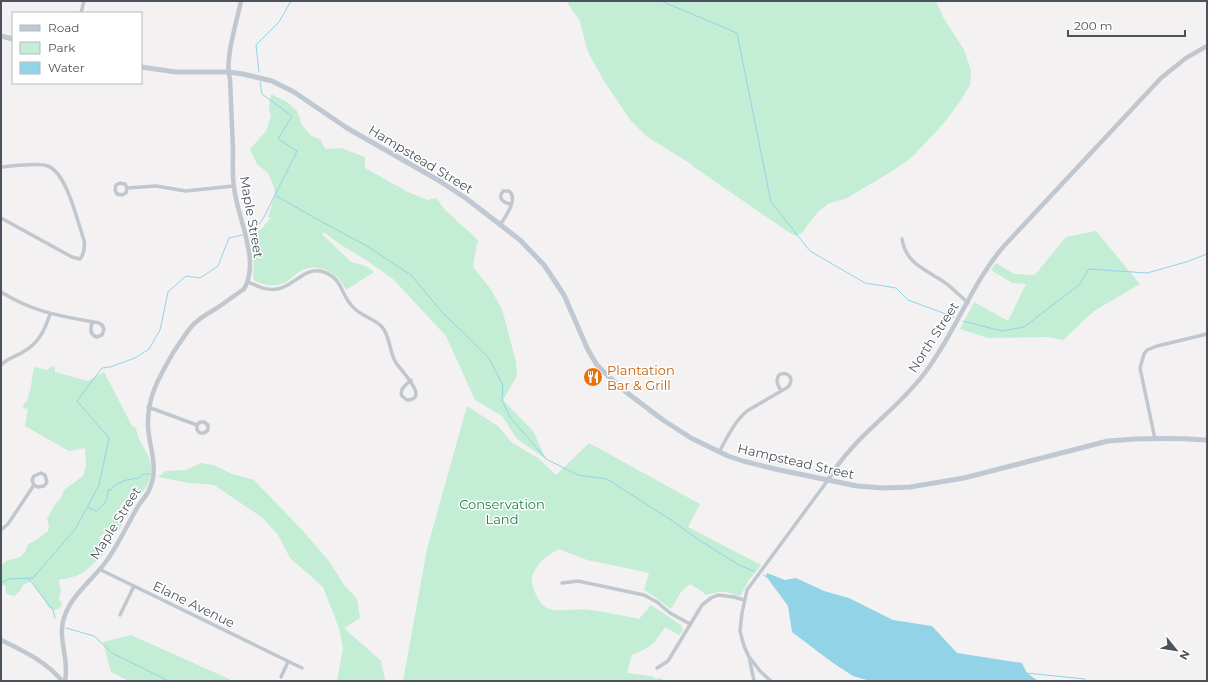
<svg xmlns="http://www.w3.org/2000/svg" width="1208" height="682" viewBox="0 0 1208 682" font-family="Montserrat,sans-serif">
	<rect width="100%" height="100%" fill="#f3f1f1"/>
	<g fill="#c3edd4">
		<polygon points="566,1 936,1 943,17 964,50 971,70 970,85 961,100 944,123 912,157 894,170 847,198 828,204 819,211 808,224 803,232 796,236 787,231 694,167 691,164 646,136 631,121 604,81 590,56 586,46 580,21"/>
		<path d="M 271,94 L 287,102 L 297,111 L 302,125 L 310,135 L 321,140 L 325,149 L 341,148 L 365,157 L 365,168 L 408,192 L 427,200 L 436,198 L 446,211 L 479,241 L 477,243 L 473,267 L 490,288 L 502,309 L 516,362 L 517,376 L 503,400 L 533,431 L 546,459 L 517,439 L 502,416 L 475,400 L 446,336 L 393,279 L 366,260 L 338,243 L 324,232 L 322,234 L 351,262 L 366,266 L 374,272 L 346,290 C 338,272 317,261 299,272 C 293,276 288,282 281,284 C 272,287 262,285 254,280 C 252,275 254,269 254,264 C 253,254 251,244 249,234 C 261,233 263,226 271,218 L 268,217 L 275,195 L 274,187 L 268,173 L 257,164 L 250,149 L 266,131 L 271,117 L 269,109 Z"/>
		<polygon points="1096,231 1140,284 1094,311 1063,340 1048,337 988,338 960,329 974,302 1008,321 1026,284 1012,283 991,270 996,263 1014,274 1035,275 1066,237"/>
		<path d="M 53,366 L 55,368 L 55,372 L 88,381 L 104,372 L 132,426 L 136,428 C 139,448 156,456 150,479 C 148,484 145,489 142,493 L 141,493 C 136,496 129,498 124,502 C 113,511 128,517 119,530 L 113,533 L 107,531 L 99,537 L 102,548 L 107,546 L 103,555 L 84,572 L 76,576 L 64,579 L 60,579 L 59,582 L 61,589 L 59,598 L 62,605 L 60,608 L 55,610 L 49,608 C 44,598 36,591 32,581 L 24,584 L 20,591 L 14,596 L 7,594 L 6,592 L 5,584 L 1,587 L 1,565 L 5,563 L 6,561 C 19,557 23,560 28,544 L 38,539 L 48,531 L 49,525 L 47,519 L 54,506 L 61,498 L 64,490 L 83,476 L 86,466 L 85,448 L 69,451 L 25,426 L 28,408 L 26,409 L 23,408 C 24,403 26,402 28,399 C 29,396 28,394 30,392 L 34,367 L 47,370 Z"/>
		<path d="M 467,406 L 499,427 L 511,442 L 538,458 L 556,475 L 589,443 L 700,504 L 688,527 L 761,565 L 749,580 L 741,595 L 739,596 L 726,592 L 718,592 L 706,595 L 703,592 L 690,584 L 681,592 L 671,609 L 652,595 L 644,590 L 649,573 L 636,570 L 587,560 L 559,549 C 555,552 549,554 546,557 C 539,562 530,575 532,583 C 542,622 561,607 590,610 C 607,612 623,616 639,619 L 651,605 L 681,625 L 683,630 L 679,635 L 665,627 C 653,645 652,647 632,655 L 627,673 L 651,676 L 656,679 L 662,678 L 663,681 L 403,681 L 427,549 Z"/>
		<polygon points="201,463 213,465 232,474 254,480 303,531 329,561 344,585 357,599 360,618 344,628 381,661 385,679 384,681 337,681 343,648 339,628 323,587 290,558 278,535 263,518 214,485 189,483 158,477 166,471 186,470"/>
		<polygon points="131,635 229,679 230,681 129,681 111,672 103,642"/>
	</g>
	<polygon fill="#93d3e7" points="767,573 785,580 796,578 824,591 849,598 893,620 932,626 957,653 1022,663 1027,673 1038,681 870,681 853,676 833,663 792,632 788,606 766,576"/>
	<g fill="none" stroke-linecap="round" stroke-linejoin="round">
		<g stroke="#93d3e7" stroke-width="1">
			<polyline points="661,1 737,33 771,202 810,251 865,283 896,288 908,300 954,317"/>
			<polyline points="259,72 256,45 279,22 291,1"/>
			<polyline points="275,195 313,217 367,246 411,275 442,312 488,357 503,385 502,400 510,417 546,459 578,475 607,479 671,520 699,540 739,565 754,571"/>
			<polyline points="249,234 252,233 263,219 297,151 278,139 292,116 262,94 260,82"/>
			<polyline points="963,321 1002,331 1024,327 1079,285 1089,269 1147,273 1186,262 1207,254"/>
			<path d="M 88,507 L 96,511 C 104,505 108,500 108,490 L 111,490 C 117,481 129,479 139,478 L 143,474 L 150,474"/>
			<polyline points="763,575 767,577"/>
			<polyline points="29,579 53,610 55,618"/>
			<polyline points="1,583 8,579 33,578 76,528 99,485 109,438 77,401 102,368 110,367 135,358 149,349 160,330 168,292 186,276 200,278 218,266 229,238 242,235"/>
			<polyline points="66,628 94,636 112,653 169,681"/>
			<polyline points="1026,673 1085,679 1086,681"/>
		</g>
		<g stroke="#c0c7ce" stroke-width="3.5">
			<polyline points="81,13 84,1"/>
			<path d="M 1,167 C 14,166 36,162 48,166 C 67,173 77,221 84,240 C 85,247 85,253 80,259 L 72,257 L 1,218"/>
			<polyline points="127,188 126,193 122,195 117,194 115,190 116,185 120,183 125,184 127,188 156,186 186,191 233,186"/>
			<path d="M 500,225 C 505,217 519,199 509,191 L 503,191 C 497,199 504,203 511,204"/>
			<path d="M 902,239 C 906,263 923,268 941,280 C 951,286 959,295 968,303"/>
			<path d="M 248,282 C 257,286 267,291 277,289 C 294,287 305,265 324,272 C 343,279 340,293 352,306 C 360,316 374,318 382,327 C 390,336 389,350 395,361 C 397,367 432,399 407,400 L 402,396 C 399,389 406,385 411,380"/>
			<path d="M 1,292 C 35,313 61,316 99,323 L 102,325 L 104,329 L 102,335 L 96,337 C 89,334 91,328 92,322"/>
			<path d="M 1,365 C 8,358 15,357 23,352 C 38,344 45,330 50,314"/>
			<polyline points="148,407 197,425 197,430 200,433 204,433 208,430 208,425 204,422 200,422 197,425"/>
			<polyline points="1155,439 1140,368 1144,354 1147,350 1157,346 1207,334"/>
			<path d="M 719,452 C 727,438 734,422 747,411 L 788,387 C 795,379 788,370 779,375 C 775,381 778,385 781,391"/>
			<polyline points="1,530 8,524 34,485 32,480 34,476 41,473 45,475 47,482 44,486 38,487 34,485"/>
			<polyline points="99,569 302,668"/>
			<polyline points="562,583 578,581 644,595 657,602 670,613 690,624"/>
			<polyline points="120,615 134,586"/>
			<polyline points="750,658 760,671 771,681"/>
			<polyline points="657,668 668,661 702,605 711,598 718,595 734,597 744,600"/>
			<polyline points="281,677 288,662"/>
			<polyline points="754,681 749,657 744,646 740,631 742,613 747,590 828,480"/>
		</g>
		<g stroke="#c0c7ce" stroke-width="4.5">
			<path d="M 828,480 C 852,438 895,412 924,374 C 955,334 971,284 1004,246 L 1161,78 L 1186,58 L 1207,46"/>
			<path d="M 1,640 C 23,651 46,661 62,681"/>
			<path d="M 65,681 C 70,659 56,637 65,615 C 73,594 92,580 105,563 C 118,546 126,527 137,508 C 141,501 147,496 150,488 C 159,467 149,447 148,426 C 147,397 159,377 173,353 C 179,344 185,334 192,326 C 199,318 209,313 217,308 C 226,302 235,295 244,289 C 261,260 237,218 234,187 C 232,175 233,162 233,150 C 232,126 231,103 230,79 C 224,61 237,21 241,1"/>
		</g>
		<g stroke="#c0c8d3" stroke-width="5">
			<polyline points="1,36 13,39"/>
			<path d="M 141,67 L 176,72 L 228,72 L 243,74 L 272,81 L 294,92 L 347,128 L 438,180 L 467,199 L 520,240 L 544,265 L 564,295 L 588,350 L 597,365 L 606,374 L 626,392 L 663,420 L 691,438 L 728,456 L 743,461 L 775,469 L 857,486 L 883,488 L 910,487 L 964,478 L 1108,441 C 1141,438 1174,438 1207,440"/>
		</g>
	</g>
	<defs>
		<g id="restaurant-disc" transform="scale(1)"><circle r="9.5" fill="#e8710a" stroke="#fff"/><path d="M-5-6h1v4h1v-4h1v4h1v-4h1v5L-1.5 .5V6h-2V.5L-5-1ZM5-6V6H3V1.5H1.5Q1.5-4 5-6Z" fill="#fff"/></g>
	</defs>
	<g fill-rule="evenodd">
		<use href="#restaurant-disc" x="593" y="377"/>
	</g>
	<g text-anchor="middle" stroke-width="3" stroke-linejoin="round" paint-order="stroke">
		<g font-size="13" fill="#4a535d" stroke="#fff">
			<text transform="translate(421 159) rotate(31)" y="5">Hampstead Street</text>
			<text transform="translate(252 217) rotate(80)" y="5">Maple Street</text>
			<text transform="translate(933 337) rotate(-57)" y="5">North Street</text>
			<text transform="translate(796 461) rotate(13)" y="5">Hampstead Street</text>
			<text transform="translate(115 523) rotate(-58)" y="5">Maple Street</text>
			<text transform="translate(194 604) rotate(26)" y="5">Elane Avenue</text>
		</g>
		<g font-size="13" fill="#c56008" stroke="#fff" text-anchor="start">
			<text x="607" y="375">Plantation<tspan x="607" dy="15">Bar &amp; Grill</tspan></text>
		</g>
		<g font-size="13" fill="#1e7b4f" stroke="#fff">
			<text x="502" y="509">Conservation<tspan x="502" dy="15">Land</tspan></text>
		</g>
	</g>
	<rect width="1208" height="682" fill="none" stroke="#4a535d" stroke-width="4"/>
	<rect x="12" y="12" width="130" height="72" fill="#ffffff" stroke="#b7babe"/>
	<rect x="20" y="25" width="20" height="6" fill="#c0c8d3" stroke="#b7babe"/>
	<text x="48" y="32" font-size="12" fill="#4a535d">Road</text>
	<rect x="20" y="42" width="20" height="12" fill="#c3edd4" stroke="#b7babe"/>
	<text x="48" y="52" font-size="12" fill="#4a535d">Park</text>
	<rect x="20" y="62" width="20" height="12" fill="#93d3e7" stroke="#b7babe"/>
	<text x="48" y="72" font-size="12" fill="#4a535d">Water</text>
	<g transform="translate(1176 650) rotate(120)" stroke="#ffffff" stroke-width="3" paint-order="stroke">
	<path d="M0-3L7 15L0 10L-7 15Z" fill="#4a535d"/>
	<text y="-6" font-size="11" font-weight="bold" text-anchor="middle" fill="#4a535d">N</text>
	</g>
	<path d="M1068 30v6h117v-6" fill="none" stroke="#4a535d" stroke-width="2"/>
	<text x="1074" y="30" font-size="12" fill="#4a535d" stroke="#ffffff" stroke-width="3" paint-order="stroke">200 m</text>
</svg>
